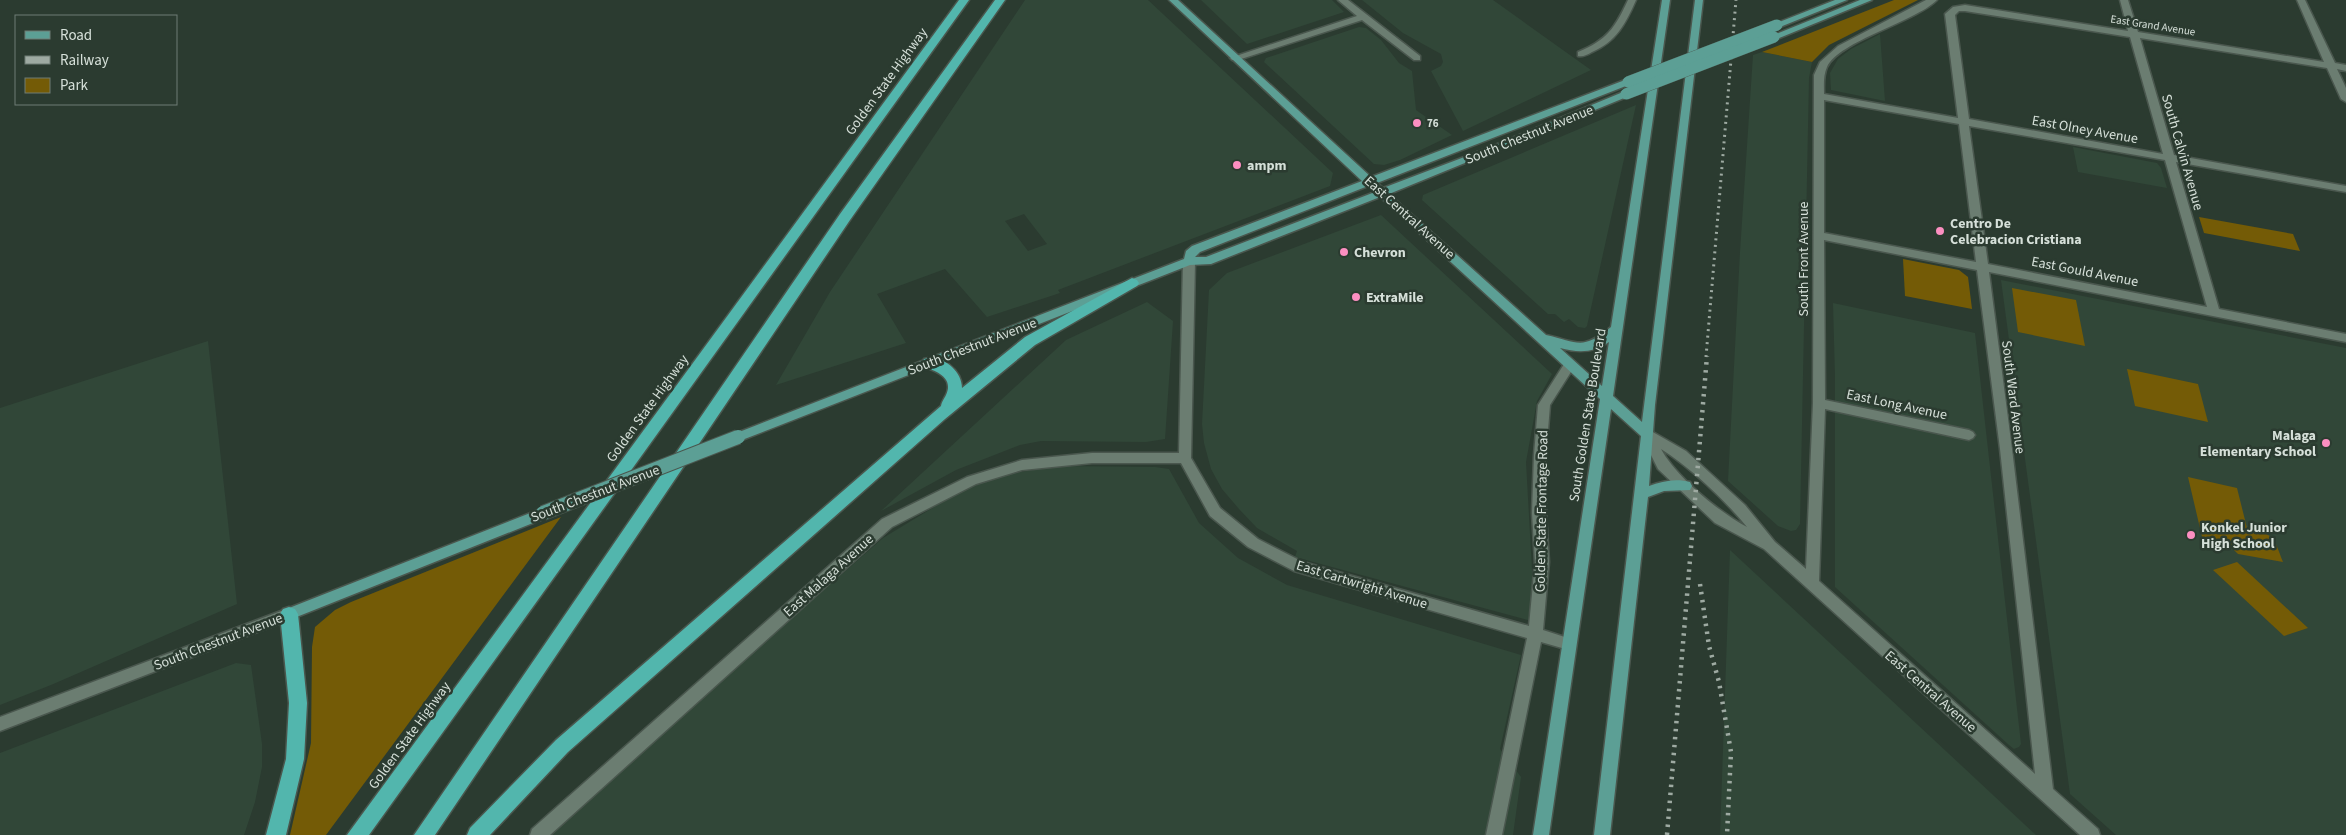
<svg xmlns="http://www.w3.org/2000/svg" width="2346" height="835" viewBox="0 0 2346 835" font-family="'Source Sans 3',sans-serif">
	<rect width="100%" height="100%" fill="#2b3b30"/>
	<g fill="#314738" fill-rule="evenodd">
		<path d="M 1025,0 L 1148,0 L 1333,173 L 1330,186 L 1058,290 L 1060,293 L 987,317 L 945,269 L 877,294 L 906,343 L 776,385 L 830,292 ZM 1024,214 L 1047,244 L 1028,251 L 1005,221 Z"/>
		<polygon points="1201,0 1332,0 1344,12 1247,44"/>
		<polygon points="1362,0 1493,0 1591,70 1463,131 1431,71 1441,66 1443,62 1441,54 1403,33"/>
		<polygon points="1359,27 1366,28 1381,40 1399,63 1412,71 1416,110 1452,135 1400,160 1384,165 1374,164 1264,62 1266,58"/>
		<polygon points="1880,34 1885,101 1831,90 1830,73 1838,59 1851,49"/>
		<polygon points="1762,52 1812,62 1809,78 1800,524 1796,530 1791,531 1778,526 1728,481 1740,252 1753,55"/>
		<polygon points="1636,105 1587,326 1585,328 1578,327 1569,319 1564,322 1555,314 1548,314 1422,200 1423,195"/>
		<polygon points="2073,147 2157,163 2161,168 2167,188 2078,172"/>
		<polygon points="1381,215 1552,374 1537,401 1526,462 1533,588 1528,620 1295,557 1297,551 1257,528 1239,509 1222,489 1211,469 1204,443 1202,424 1209,290 1227,273"/>
		<polygon points="2001,280 2346,348 2346,835 2116,835 2070,794"/>
		<polygon points="1147,302 1173,321 1165,439 1146,442 1041,441 1020,445 956,470 881,511 1066,340"/>
		<polygon points="1833,303 1975,333 2021,744 2019,747 2014,749 2009,745 1835,587 1835,377"/>
		<polygon points="208,341 237,604 51,685 0,705 0,408"/>
		<polygon points="1057,466 1155,467 1169,469 1199,523 1238,558 1287,585 1521,655 1500,749 1521,777 1513,835 545,835 883,538 967,487 1014,473"/>
		<polygon points="1730,550 1845,657 2036,835 1720,835"/>
		<polygon points="236,663 251,665 262,744 262,767 255,802 244,835 0,835 0,753"/>
	</g>
	<g fill="#745b06">
		<polygon points="1894,0 1918,0 1829,45 1812,62 1762,52"/>
		<polygon points="2199,217 2293,234 2300,251 2204,233"/>
		<polygon points="1903,259 1959,270 1968,277 1972,309 1905,296"/>
		<polygon points="2012,288 2076,300 2085,346 2018,332"/>
		<polygon points="2127,369 2198,384 2208,422 2135,406"/>
		<path d="M 2188,477 L 2237,488 L 2247,528 C 2275,535 2273,536 2283,562 L 2238,554 L 2232,548 L 2203,541 Z"/>
		<polygon points="561,517 326,835 290,835 311,743 312,647 315,627 335,610 351,602"/>
		<polygon points="2237,562 2308,628 2284,636 2213,570"/>
	</g>
	<g fill="none" stroke-linecap="round" stroke-linejoin="round">
		<g stroke="#4a574e" stroke-width="3">
			<g id="minor">
				<polygon points="1338,0 1348,0 1420,56 1420,60 1414,60 1362,20 1238,60 1232,60 1230,58 1357,16"/>
				<path d="M 1628,0 L 1636,0 C 1626,23 1616,42 1592,52 C 1587,55 1583,57 1578,56 L 1578,52 C 1607,40 1615,28 1628,0 Z"/>
				<path d="M 1926,0 L 1937,0 C 1915,22 1839,41 1827,67 C 1823,76 1824,85 1824,94 L 1958,118 L 1945,14 L 1953,7 L 1965,5 L 2128,31 L 2120,0 L 2128,0 L 2138,32 L 2324,62 L 2297,0 L 2305,0 L 2335,63 L 2346,65 L 2346,71 L 2337,69 L 2346,88 L 2346,102 L 2341,99 L 2327,68 L 2140,38 L 2174,155 L 2346,186 L 2346,192 L 2176,162 L 2219,309 L 2346,334 L 2346,342 L 1989,272 L 2012,449 L 2053,789 L 2098,829 L 2100,835 L 2080,835 L 1764,549 L 1715,523 L 1658,469 L 1641,435 L 1643,431 L 1651,431 L 1686,451 L 1745,505 L 1775,542 L 1806,569 L 1813,403 L 1814,75 L 1820,62 L 1838,46 ZM 1959,11 L 1965,11 L 2130,37 L 2163,154 L 1969,119 L 1955,15 ZM 1824,100 L 1959,124 L 1976,262 L 1824,233 ZM 1969,126 L 2165,160 L 2207,307 L 1988,264 ZM 1824,240 L 1977,270 L 2000,449 L 2035,774 L 1819,581 L 1825,409 L 1969,440 L 1973,438 L 1975,435 L 1973,432 L 1969,430 L 1825,400 ZM 1661,449 C 1691,468 1724,499 1747,527 C 1719,512 1676,477 1661,449 Z"/>
				<polygon points="1189,257 1195,261 1191,458 1220,508 1258,539 1303,562 1529,626 1535,562 1532,513 1534,455 1538,405 1566,361 1570,360 1576,364 1550,405 1546,455 1546,513 1549,562 1543,630 1574,640 1576,644 1574,648 1569,650 1541,642 1502,835 1486,835 1527,638 1294,571 1248,547 1210,516 1181,463 1092,463 1022,470 976,484 892,527 550,835 530,835 532,829 882,519 967,477 1022,460 1092,453 1179,453 1183,261"/>
				<polygon points="289,608 294,610 296,614 294,618 0,731 0,717"/>
			</g>
		</g>
		<g stroke="#4a574e" stroke-width="3">
			<g id="major">
				<path d="M 1169,0 L 1178,0 L 1371,177 L 1625,80 L 1631,80 L 1631,84 L 1377,183 L 1383,188 L 1488,148 L 1623,92 L 1629,92 L 1629,96 L 1389,194 L 1546,335 C 1578,342 1582,351 1611,327 L 1662,0 L 1670,0 L 1613,396 L 1642,422 L 1695,0 L 1703,0 L 1655,405 L 1649,486 C 1662,481 1676,478 1690,482 L 1692,486 L 1690,490 L 1664,491 L 1648,497 L 1610,835 L 1594,835 L 1641,436 L 1611,409 L 1549,835 L 1533,835 L 1600,399 L 1380,197 L 1211,264 L 1190,265 L 742,440 L 734,440 L 732,437 L 734,434 L 1184,259 L 1186,251 L 1192,246 L 1362,181 ZM 1368,186 L 1375,192 L 1206,257 L 1195,257 L 1200,252 ZM 1609,342 L 1602,386 L 1560,348 C 1578,353 1594,353 1609,342 Z"/>
				<polygon points="1835,0 1847,0 1780,27 1772,25"/>
				<polygon points="1860,0 1872,0 1777,39 1771,39 1769,37"/>
				<polygon points="543,508 548,509 550,513 548,517 294,618 289,620 284,618 282,614 284,610"/>
			</g>
		</g>
		<g stroke="#4a574e" stroke-width="3">
			<g id="highway">
				<polygon points="959,0 969,0 369,835 347,835"/>
				<polygon points="995,0 1005,0 850,220 435,835 414,835 840,214"/>
				<path d="M 1132,278 L 1137,280 L 1139,283 L 1137,286 L 1035,345 L 945,419 L 568,752 L 490,835 L 467,835 L 470,828 L 556,740 L 941,406 C 942,401 944,399 946,395 C 954,378 937,371 924,367 L 922,363 L 924,359 C 941,354 962,370 962,388 L 1025,337 Z"/>
				<polygon points="289,607 295,609 298,614 307,703 304,759 286,835 266,835 286,759 289,703 280,614 283,609"/>
			</g>
		</g>
		<use href="#minor" fill="#6b7d71" fill-rule="evenodd"/>
		<use href="#major" fill="#5c9f95" fill-rule="evenodd"/>
		<use href="#highway" fill="#52b6ad" fill-rule="evenodd"/>
		<polyline stroke="#9eaaa2" stroke-width="3" stroke-dasharray="2 4.5" stroke-linecap="butt" points="1706,357 1736,0"/>
		<g stroke="#9eaaa2" stroke-width="4.5" stroke-dasharray="2.5 5.5" stroke-linecap="butt">
			<polyline points="1700,584 1709,646 1719,682 1731,752 1727,835"/>
			<polyline points="1667,835 1707,356"/>
		</g>
		<g stroke="#4a574e" stroke-width="12" stroke-linecap="butt">
			<g id="major-bridge-far1">
				<polyline points="1628,82 1777,25"/>
				<polyline points="1626,94 1774,37"/>
			</g>
		</g>
		<g stroke="#4a574e" stroke-width="16" stroke-linecap="butt">
			<polyline id="major-bridge" points="543,513 738,437"/>
		</g>
		<use href="#major-bridge-far1" stroke="#5c9f95" stroke-width="11"/>
		<use href="#major-bridge" stroke="#5c9f95" stroke-width="14"/>
	</g>
	<g fill="#fc8fc1" stroke="#2b3b30" stroke-width="2">
		<circle cx="1417" cy="123" r="5"/>
		<circle cx="1237" cy="165" r="5"/>
		<circle cx="1940" cy="231" r="5"/>
		<circle cx="1344" cy="252" r="5"/>
		<circle cx="1356" cy="297" r="5"/>
		<circle cx="2326" cy="443" r="5"/>
		<circle cx="2191" cy="535" r="5"/>
	</g>
	<g text-anchor="middle" stroke-width="5" stroke-linejoin="round" paint-order="stroke">
		<g font-size="11" fill="#d6e0d9" stroke="#2b3b30">
			<text transform="translate(2153 25) rotate(9)" y="4">East Grand Avenue</text>
		</g>
		<g font-size="11" font-weight="bold" fill="#d6e0d9" stroke="#2b3b30" text-anchor="start">
			<text x="1427" y="127">76</text>
		</g>
		<g font-size="14" fill="#d6e0d9" stroke="#2b3b30">
			<text transform="translate(886 81) rotate(-54)" y="5">Golden State Highway</text>
			<text transform="translate(2085 129) rotate(10)" y="5">East Olney Avenue</text>
			<text transform="translate(1529 134) rotate(-22)" y="5">South Chestnut Avenue</text>
			<text transform="translate(2183 152) rotate(74)" y="5">South Calvin Avenue</text>
			<text transform="translate(1410 217) rotate(42)" y="5">East Central Avenue</text>
			<text transform="translate(1803 259) rotate(-90)" y="5">South Front Avenue</text>
			<text transform="translate(2085 271) rotate(11)" y="5">East Gould Avenue</text>
			<text transform="translate(972 346) rotate(-21)" y="5">South Chestnut Avenue</text>
			<text transform="translate(2014 397) rotate(83)" y="5">South Ward Avenue</text>
			<text transform="translate(1897 404) rotate(12)" y="5">East Long Avenue</text>
			<text transform="translate(647 408) rotate(-54)" y="5">Golden State Highway</text>
			<text transform="translate(1587 415) rotate(-81)" y="5">South Golden State Boulevard</text>
			<text transform="translate(595 493) rotate(-21)" y="5">South Chestnut Avenue</text>
			<text transform="translate(1541 511) rotate(-89)" y="5">Golden State Frontage Road</text>
			<text transform="translate(828 575) rotate(-42)" y="5">East Malaga Avenue</text>
			<text transform="translate(1362 584) rotate(17)" y="5">East Cartwright Avenue</text>
			<text transform="translate(218 641) rotate(-21)" y="5">South Chestnut Avenue</text>
			<text transform="translate(1931 691) rotate(41)" y="5">East Central Avenue</text>
			<text transform="translate(409 735) rotate(-54)" y="5">Golden State Highway</text>
		</g>
		<g font-size="14" font-weight="bold" fill="#d6e0d9" stroke="#2b3b30" text-anchor="start">
			<text x="1247" y="170">ampm</text>
			<text x="1950" y="228">Centro De<tspan x="1950" dy="16">Celebracion Cristiana</tspan></text>
			<text x="1354" y="257">Chevron</text>
			<text x="1366" y="302">ExtraMile</text>
			<text x="2316" y="440" text-anchor="end">Malaga<tspan x="2316" dy="16">Elementary School</tspan></text>
			<text x="2201" y="532">Konkel Junior<tspan x="2201" dy="16">High School</tspan></text>
		</g>
	</g>
	<rect x="15" y="15" width="162" height="90" fill="#2b3b30" stroke="#6f7d74"/>
	<rect x="25" y="31" width="25" height="8" fill="#5c9f95" stroke="#6f7d74"/>
	<text x="60" y="40" font-size="15" fill="#d6e0d9">Road</text>
	<rect x="25" y="56" width="25" height="8" fill="#9eaaa2" stroke="#6f7d74"/>
	<text x="60" y="65" font-size="15" fill="#d6e0d9">Railway</text>
	<rect x="25" y="78" width="25" height="15" fill="#745b06" stroke="#6f7d74"/>
	<text x="60" y="90" font-size="15" fill="#d6e0d9">Park</text>
</svg>
